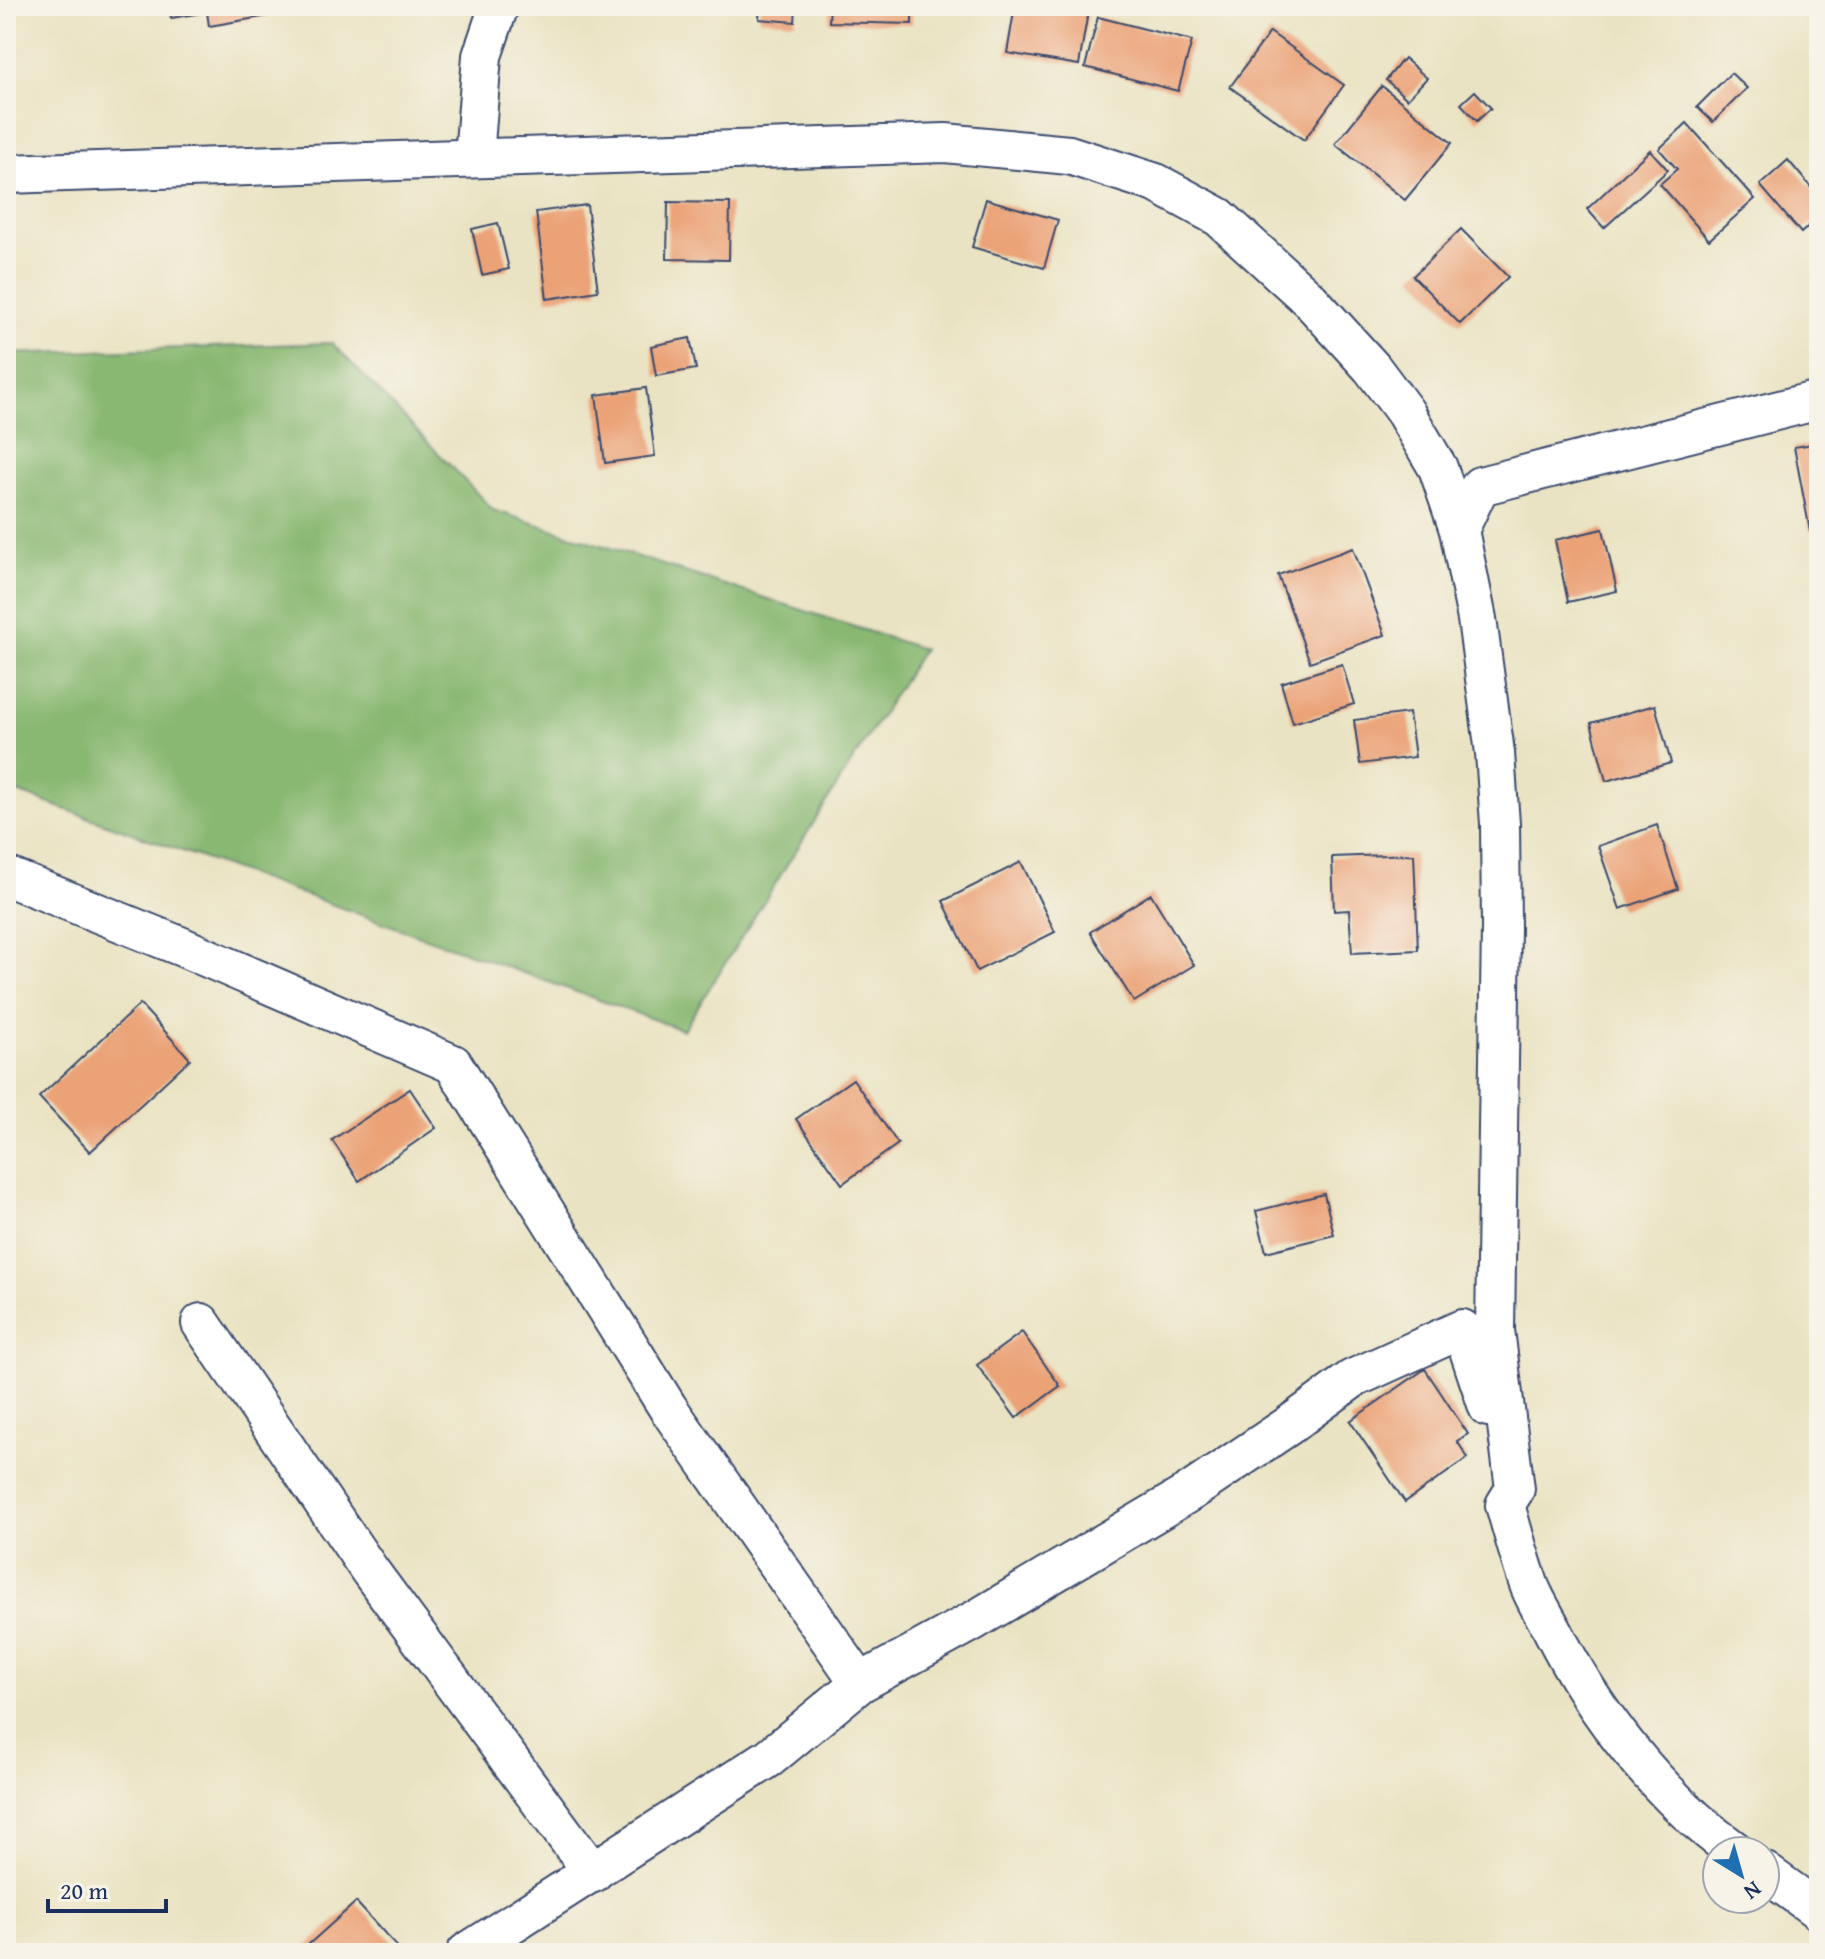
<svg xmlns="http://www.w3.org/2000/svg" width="1825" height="1959" viewBox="0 0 1825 1959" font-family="'Gentium Book Plus',serif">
	<rect width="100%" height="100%" fill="#f7f3e8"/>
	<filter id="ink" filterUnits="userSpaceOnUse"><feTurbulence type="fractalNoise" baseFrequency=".0125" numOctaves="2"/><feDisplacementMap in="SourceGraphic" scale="16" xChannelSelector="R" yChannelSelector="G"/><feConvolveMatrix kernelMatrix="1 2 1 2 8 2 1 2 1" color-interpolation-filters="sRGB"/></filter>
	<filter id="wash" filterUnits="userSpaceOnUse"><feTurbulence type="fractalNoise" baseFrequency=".006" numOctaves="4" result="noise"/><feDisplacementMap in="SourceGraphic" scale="32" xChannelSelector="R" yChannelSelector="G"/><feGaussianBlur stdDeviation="1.8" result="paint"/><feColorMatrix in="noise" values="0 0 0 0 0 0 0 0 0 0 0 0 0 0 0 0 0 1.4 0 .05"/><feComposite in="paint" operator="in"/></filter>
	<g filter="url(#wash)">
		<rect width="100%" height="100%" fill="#eae3c3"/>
		<polygon fill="#89b872" stroke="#527468" stroke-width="2" points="332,343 493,510 923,649 683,1030 6,788 6,354"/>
		<g id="blocks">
			<g fill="#eba277">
				<polygon points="169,6 266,6 268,16 209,26 207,12 171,18"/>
				<polygon points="760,6 796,6 795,22 759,19"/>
				<polygon points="830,6 912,6 912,24 829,22"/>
				<polygon points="1015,6 1089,6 1079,65 1007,53"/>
				<polygon points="1098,17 1192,41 1178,91 1085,67"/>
				<polygon points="1270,32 1344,85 1304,140 1230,87"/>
				<polygon points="1404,58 1427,78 1407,99 1386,80"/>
				<polygon points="1731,73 1747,88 1713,122 1697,107"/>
				<polygon points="1382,86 1452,143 1405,200 1335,144"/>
				<polygon points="1475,91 1491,108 1477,121 1461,104"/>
				<polygon points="1687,123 1755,199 1709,240 1660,184 1677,169 1659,149"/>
				<polygon points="1650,150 1668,170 1604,228 1587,209"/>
				<polygon points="1788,160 1819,197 1819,217 1801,233 1760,185"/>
				<polygon points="986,199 1058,220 1044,268 972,247"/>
				<polygon points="668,202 730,203 729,260 667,259"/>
				<polygon points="587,205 598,291 547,299 536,212"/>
				<polygon points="498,223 509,269 482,275 472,229"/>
				<polygon points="1461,229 1508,277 1460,324 1413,276"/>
				<polygon points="690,338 696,369 656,376 651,346"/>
				<polygon points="646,388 655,456 605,463 596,395"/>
				<polygon points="1819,443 1819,529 1810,531 1794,447"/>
				<polygon points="1603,529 1617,591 1568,602 1555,540"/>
				<polygon points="1353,548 1385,635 1310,662 1278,575"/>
				<polygon points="1342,664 1354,704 1293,723 1281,683"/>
				<polygon points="1655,705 1671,763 1606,781 1591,723"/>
				<polygon points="1409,713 1415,757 1360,764 1354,720"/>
				<polygon points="1657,825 1678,889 1620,909 1598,846"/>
				<polygon points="1414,854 1418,950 1352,953 1349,910 1334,911 1332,857"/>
				<polygon points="1021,862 1055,932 977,971 943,901"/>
				<polygon points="1151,894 1194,965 1134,1002 1090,932"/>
				<polygon points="140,1004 190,1059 90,1152 39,1097"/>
				<polygon points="853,1079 898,1144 842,1184 796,1119"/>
				<polygon points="410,1089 436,1128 359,1181 332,1140"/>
				<polygon points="1324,1194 1334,1235 1266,1252 1256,1211"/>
				<polygon points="1022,1332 1060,1386 1016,1418 977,1365"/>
				<polygon points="1425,1369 1468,1434 1457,1441 1468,1458 1405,1502 1350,1421"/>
				<polygon points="356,1902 403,1953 299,1953"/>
			</g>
		</g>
	</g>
	<g filter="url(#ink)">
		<use href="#blocks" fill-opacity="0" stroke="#3a4a6d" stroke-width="2"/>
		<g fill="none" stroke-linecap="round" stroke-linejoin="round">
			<g stroke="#3a4a6d" stroke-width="42">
				<g id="street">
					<polyline points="474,157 482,56 499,6"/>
					<path d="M 6,174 L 945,143 L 1069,155 L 1156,183 L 1219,217 L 1310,300 L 1372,368 L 1405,412 L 1438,468 L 1459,530 L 1477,619 L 1495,753 L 1500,824 L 1501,927 L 1495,1330 L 1515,1489 L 1505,1505 C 1513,1532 1520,1560 1530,1587 C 1536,1602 1545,1616 1553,1631 C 1594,1712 1660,1798 1735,1851"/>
					<polyline points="1459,530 1480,486 1819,400"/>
					<polyline points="6,876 180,946 453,1064 668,1408 860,1683"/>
					<polyline points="201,1323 370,1571 593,1873"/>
					<polyline points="1765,1872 1819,1911"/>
					<polyline points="466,1953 769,1758 860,1683 975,1620 1190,1492 1288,1426 1352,1379 1462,1329 1488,1407"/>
				</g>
			</g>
			<use href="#street" stroke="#fff" stroke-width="38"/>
		</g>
	</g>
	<rect width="1825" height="1959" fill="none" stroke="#f7f3e8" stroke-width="32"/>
	<g transform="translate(1741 1875) rotate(143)"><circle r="38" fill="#f7f3e8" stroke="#9fa5b1" stroke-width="2"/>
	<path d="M0-6L14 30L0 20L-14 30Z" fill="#1f6fb2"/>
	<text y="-12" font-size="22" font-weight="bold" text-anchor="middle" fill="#1b2f5e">N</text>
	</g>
	<path d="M48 1899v12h118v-12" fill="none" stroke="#1b2f5e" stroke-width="4"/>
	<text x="60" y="1899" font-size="24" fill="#1b2f5e" stroke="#f7f3e8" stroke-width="6" paint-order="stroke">20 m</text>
</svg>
